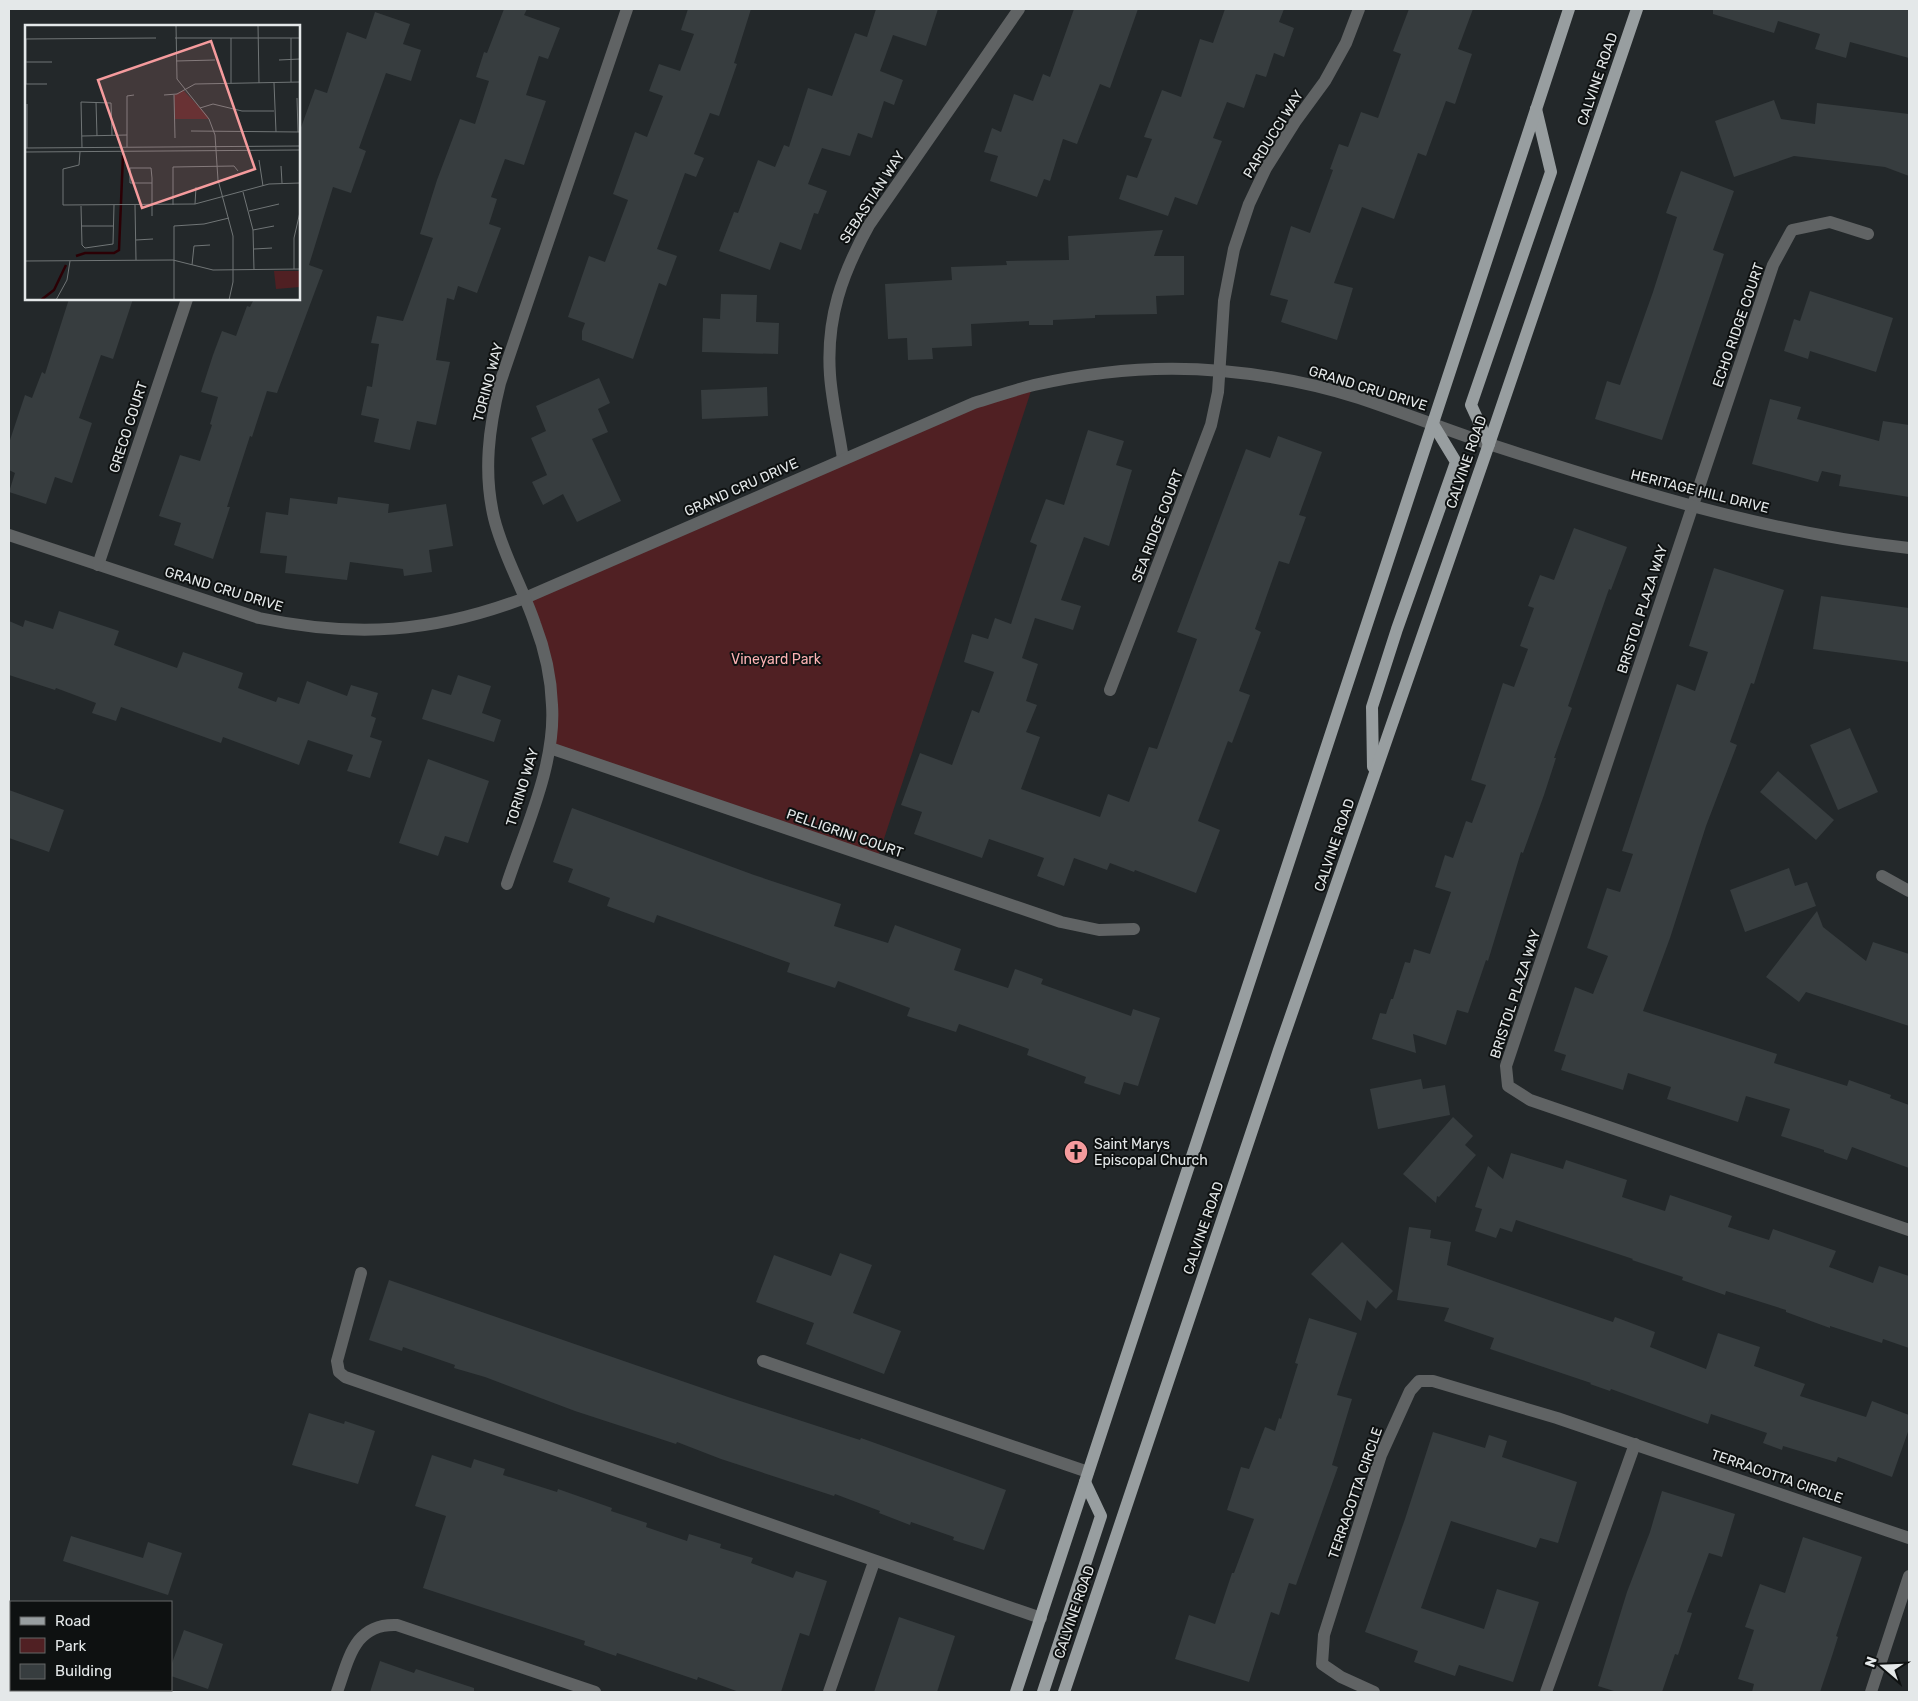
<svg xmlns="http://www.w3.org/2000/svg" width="1918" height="1701" viewBox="0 0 1918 1701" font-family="Rubik,sans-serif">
	<rect width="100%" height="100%" fill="#23282a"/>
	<polygon fill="#502023" points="1033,385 877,860 550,748 553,706 525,598 843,459"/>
	<g fill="#373d3f">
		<polygon points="504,9 527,9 524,15 560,28 548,59 539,56 526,95 546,101 524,165 505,159 491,197 497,199 489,224 501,228 477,293 458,286 454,300 447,298 436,360 450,362 436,425 417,421 410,450 374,442 379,419 361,415 367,386 372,387 379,344 371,343 377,316 403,321 433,238 420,234 437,180 460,119 475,124 489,81 476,77 484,52 487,53"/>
		<polygon points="688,9 751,9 734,63 737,64 719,116 710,113 694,154 704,158 696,177 685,173 657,249 677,256 666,286 659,283 633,359 582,340 582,331 585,323 568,317 589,256 605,262 628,200 613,194 635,132 647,137 663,96 649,91 659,64 680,71 694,34 681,30"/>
		<polygon points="876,9 938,9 926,46 893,35 880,71 903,80 894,105 884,101 872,138 858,133 850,156 822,148 808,184 827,191 818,214 814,213 801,250 780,242 770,270 719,251 734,212 738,213 758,160 775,167 784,145 789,147 808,88 832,96 855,33 867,37"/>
		<polygon points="1074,9 1138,9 1110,88 1100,84 1077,144 1063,139 1050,181 1044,179 1037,197 990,181 998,156 984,152 992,128 1001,132 1014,94 1033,101 1043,74 1050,77"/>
		<polygon points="1225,9 1284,9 1279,22 1294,28 1284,57 1274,53 1266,77 1256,74 1244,108 1227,102 1213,138 1222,141 1197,205 1175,197 1168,216 1119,199 1127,175 1137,178 1152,139 1144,137 1162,90 1181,97 1200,39 1213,43"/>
		<polygon points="1409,9 1473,9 1458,49 1472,54 1455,104 1446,101 1426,156 1418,153 1394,219 1362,207 1334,283 1353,288 1337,340 1281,322 1288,300 1270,295 1291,226 1310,233 1333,170 1330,169 1339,144 1348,147 1361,112 1378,118 1401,54 1393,51"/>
		<polygon points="1713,9 1909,9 1909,58 1850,42 1846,58 1815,49 1820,34 1778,21 1774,33 1713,14"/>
		<polygon points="375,12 410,24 403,44 421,50 411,81 386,73 359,148 366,151 351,193 333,187 309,265 323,270 277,393 267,391 252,437 250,436 227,507 230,507 213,559 174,545 181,523 159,516 180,455 200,461 212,425 210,424 218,397 201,392 213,355 222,331 236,336 247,306 250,307 254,299 299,299 299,133 315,89 327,93 347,32 366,39"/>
		<polygon points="1774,100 1781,119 1815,124 1817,103 1909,114 1909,176 1885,167 1794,156 1734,177 1715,121"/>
		<polygon points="1681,171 1734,191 1713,250 1724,254 1662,440 1595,419 1607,381 1620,385 1653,292 1677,217 1666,213"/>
		<polygon points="1163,230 1154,256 1184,256 1184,295 1156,296 1157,314 1095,315 1095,318 1053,320 1053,325 1029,325 1029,321 971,324 972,346 932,348 933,359 908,360 907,338 888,339 885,284 952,280 951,267 1007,265 1006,261 1069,260 1068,236"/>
		<polygon points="1810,291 1893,318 1876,372 1810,351 1808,359 1784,351 1794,319 1800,321"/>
		<polygon points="721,294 757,295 756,322 779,323 778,354 702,352 703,318 720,319"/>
		<polygon points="69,299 133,299 113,359 101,355 79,418 92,423 72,483 55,477 46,504 9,492 15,473 9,470 9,443 25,395 32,398 42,372 45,374"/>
		<polygon points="599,378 610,403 598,409 608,432 592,439 621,501 577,522 563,494 543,505 532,482 547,475 531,438 546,431 536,406"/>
		<polygon points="767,387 768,416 702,419 701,390"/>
		<polygon points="1770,399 1801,407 1797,419 1879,441 1883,421 1909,425 1909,497 1839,486 1841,475 1822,471 1818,482 1752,464"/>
		<polygon points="1088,430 1124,441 1116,465 1132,470 1109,546 1084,537 1061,600 1081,606 1073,630 1035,618 1022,658 1038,664 1026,701 1037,705 1026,732 1040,737 1021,789 1100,817 1108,794 1129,802 1149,747 1157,749 1197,639 1177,632 1246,449 1270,458 1278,436 1322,452 1299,515 1306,517 1289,564 1279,561 1255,629 1261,632 1239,691 1250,695 1232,743 1228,741 1198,821 1220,830 1196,893 1135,870 1134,872 1110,863 1107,870 1074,858 1064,886 1037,876 1044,858 989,839 982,858 914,834 922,812 901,805 920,753 952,765 972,710 979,713 994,672 964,662 972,634 988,639 995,618 1011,624 1037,545 1030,542 1046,499 1064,505"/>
		<polygon points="338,497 389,504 388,513 446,504 453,546 429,550 432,572 404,576 403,569 350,562 347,580 285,573 287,556 260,553 266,512 288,515 290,498 337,504"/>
		<polygon points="1574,528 1627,547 1611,590 1609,589 1568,706 1572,708 1554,758 1556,758 1544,795 1523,853 1521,852 1488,961 1486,960 1468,1013 1457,1010 1446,1045 1413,1034 1416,1053 1372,1039 1380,1013 1386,1014 1391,999 1393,999 1405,962 1410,963 1414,949 1430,954 1451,892 1435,887 1445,855 1453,858 1466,821 1472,823 1486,785 1471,780 1503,683 1514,687 1528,649 1520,646 1534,608 1528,606 1540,575 1554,580"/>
		<polygon points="1714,568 1784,590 1754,684 1751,683 1730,742 1737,745 1706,826 1670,938 1643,1011 1777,1054 1774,1063 1847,1086 1849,1080 1891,1095 1890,1098 1909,1105 1909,1168 1852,1147 1847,1160 1824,1152 1824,1150 1781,1136 1790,1109 1746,1096 1738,1122 1667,1099 1671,1087 1628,1073 1623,1090 1561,1070 1566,1055 1554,1051 1575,987 1593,994 1608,956 1587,948 1607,888 1620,892 1633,854 1622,851 1677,684 1695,691 1708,652 1689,646"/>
		<polygon points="1821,596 1909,608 1909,662 1813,649"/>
		<polygon points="59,611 119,631 114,645 177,668 183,652 243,673 238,688 276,702 278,697 299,704 307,681 347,696 351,685 378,693 371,716 376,718 370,737 382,741 370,778 347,771 353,755 308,740 299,765 223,737 221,743 121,707 116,721 92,713 96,703 56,688 55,690 9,675 9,621 23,627 25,620 53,629"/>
		<polygon points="458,675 491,686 482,713 501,720 494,742 422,719 432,689 451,695"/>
		<polygon points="1850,728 1878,792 1838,810 1810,745"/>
		<polygon points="428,759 489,781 468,843 445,836 438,856 399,843"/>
		<polygon points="1778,771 1834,820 1816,840 1760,792"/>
		<polygon points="9,790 64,810 49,852 9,838"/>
		<polygon points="572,808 754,875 841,904 834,926 888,943 895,925 961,949 954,970 1008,988 1015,969 1043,979 1041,984 1131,1016 1133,1009 1160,1018 1138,1086 1124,1082 1120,1095 1084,1083 1086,1077 1027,1055 1029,1049 959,1024 956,1032 907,1016 910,1008 838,981 835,988 787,972 790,963 657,915 654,923 607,906 610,898 568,882 573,869 553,862"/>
		<polygon points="1789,868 1795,886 1807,882 1816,906 1745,932 1730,890"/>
		<polygon points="1817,911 1823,927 1866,961 1873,942 1909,954 1909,1026 1806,992 1799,1002 1766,977"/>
		<polygon points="1421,1079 1423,1089 1445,1085 1450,1115 1378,1129 1370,1089"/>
		<polygon points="1453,1117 1473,1136 1465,1145 1476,1155 1439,1197 1437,1196 1436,1203 1403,1174"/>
		<polygon points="1511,1153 1563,1169 1566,1160 1627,1180 1622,1197 1665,1211 1670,1195 1732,1216 1728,1227 1769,1240 1773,1229 1836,1251 1829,1267 1873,1283 1879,1266 1909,1276 1909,1348 1883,1339 1882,1343 1830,1326 1830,1328 1786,1312 1786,1310 1726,1291 1725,1295 1682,1280 1683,1277 1632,1260 1633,1259 1516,1220 1512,1232 1500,1228 1496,1238 1475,1231 1482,1209 1475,1207 1488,1166 1503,1179"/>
		<polygon points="1409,1227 1431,1230 1430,1238 1451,1242 1447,1265 1613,1322 1615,1317 1655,1332 1650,1347 1706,1369 1718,1333 1760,1347 1754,1366 1805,1384 1800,1396 1866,1417 1872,1401 1909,1415 1909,1429 1892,1477 1838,1457 1836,1462 1783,1446 1782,1450 1763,1443 1767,1433 1711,1414 1708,1424 1611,1389 1610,1391 1590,1384 1591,1383 1490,1349 1494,1338 1444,1321 1449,1308 1397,1300"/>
		<polygon points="1342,1242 1393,1291 1376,1309 1367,1300 1361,1321 1311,1274"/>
		<polygon points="840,1253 872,1265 853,1313 901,1331 884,1374 806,1344 814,1323 756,1302 774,1255 831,1276"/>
		<polygon points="389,1280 731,1398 860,1440 861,1438 1006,1490 984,1550 953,1540 954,1537 911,1522 910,1525 879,1513 880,1511 835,1494 834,1496 721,1459 677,1442 676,1444 575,1411 485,1377 454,1368 455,1365 403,1347 402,1351 369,1340"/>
		<polygon points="1309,1318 1357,1333 1337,1395 1352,1399 1332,1465 1338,1467 1296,1585 1289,1583 1279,1615 1271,1612 1249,1682 1175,1659 1189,1615 1215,1624 1232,1573 1234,1573 1254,1519 1227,1510 1241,1467 1249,1469 1265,1427 1275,1431 1279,1418 1281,1419 1298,1364 1295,1363"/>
		<polygon points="309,1413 344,1424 345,1421 375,1431 358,1484 292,1465"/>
		<polygon points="1433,1432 1485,1448 1489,1435 1507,1441 1502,1457 1577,1482 1558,1543 1540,1538 1536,1548 1451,1521 1421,1608 1484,1629 1497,1589 1539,1602 1513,1682 1459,1665 1455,1676 1414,1662 1418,1651 1365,1632 1405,1519"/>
		<polygon points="432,1455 471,1468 474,1459 505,1469 503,1475 557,1492 558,1489 612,1508 611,1511 647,1523 646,1527 687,1541 689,1534 721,1544 720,1548 753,1558 751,1563 793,1578 796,1571 827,1581 809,1636 800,1633 781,1692 739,1692 698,1677 697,1680 617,1653 616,1656 584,1645 585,1641 423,1588 446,1516 415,1506"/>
		<polygon points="1662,1491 1735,1514 1722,1557 1709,1553 1687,1612 1692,1613 1678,1655 1675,1654 1662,1692 1617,1692 1598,1686 1627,1592 1650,1532"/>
		<polygon points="71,1536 143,1558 148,1542 182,1553 168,1595 63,1561"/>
		<polygon points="1803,1537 1862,1557 1836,1636 1838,1637 1832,1656 1820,1692 1752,1692 1754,1684 1738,1679 1754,1630 1745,1627 1760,1584 1785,1593"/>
		<polygon points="899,1617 955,1636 937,1692 874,1692"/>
		<polygon points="184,1630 223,1644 208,1689 171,1676 171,1666"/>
		<polygon points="380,1661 414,1673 416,1669 474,1688 474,1692 370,1692"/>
	</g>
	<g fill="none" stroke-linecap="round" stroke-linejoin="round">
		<g stroke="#606364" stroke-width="12">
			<polyline points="1868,234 1830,222 1792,230 1773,265 1506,1066 1508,1086 1530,1100 1909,1230"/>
			<path d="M 843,459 C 839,431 832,403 830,375 C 826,318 842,274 869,225 L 1019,9"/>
			<path d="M 9,535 L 259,618 C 355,638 433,633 525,598 L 974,403 C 994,397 1014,390 1034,385 C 1095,371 1159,365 1222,371 C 1268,375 1315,384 1359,398 C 1404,413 1447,430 1492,445 C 1628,489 1766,533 1909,548"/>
			<polyline points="98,565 187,299"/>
			<polyline points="1110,690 1211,425 1218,392 1224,301 1234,249 1249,204 1266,168 1295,122 1325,81 1346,43 1359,9"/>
			<polyline points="550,748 1061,922 1099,930 1134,929"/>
			<polyline points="1882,876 1909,891"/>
			<path d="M 507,884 C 525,829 556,764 552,705 C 551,677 545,650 535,624 C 523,588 503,555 494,518 C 483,472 489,427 500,383 L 627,9"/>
			<polyline points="361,1273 337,1361 339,1372 345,1377 1041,1618"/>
			<polyline points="763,1361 1088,1472"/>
			<path d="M 337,1692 C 349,1659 354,1623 397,1625 L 595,1692"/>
			<polyline points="829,1692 874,1562"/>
			<polyline points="1374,1692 1341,1677 1322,1664 1324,1635 1381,1455 1410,1391 1419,1381 1433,1381 1557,1418 1909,1538"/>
			<polyline points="1546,1692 1635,1444"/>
			<polyline points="1871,1692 1909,1576"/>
		</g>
		<g stroke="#989ea0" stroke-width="12">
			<polyline points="1489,444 1471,405 1551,172 1536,109"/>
			<polyline points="1373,767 1372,707 1397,629 1456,462 1433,424"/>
			<polyline points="1016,1692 1569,9"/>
			<polyline points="1043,1692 1101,1516 1085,1482"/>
			<polyline points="1064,1692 1279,1050 1489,444 1637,9"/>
		</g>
	</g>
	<defs>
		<g id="church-disc" transform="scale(1.25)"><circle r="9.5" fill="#f59b9d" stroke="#0e1111"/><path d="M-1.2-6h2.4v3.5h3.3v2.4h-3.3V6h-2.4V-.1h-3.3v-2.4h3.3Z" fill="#111"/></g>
	</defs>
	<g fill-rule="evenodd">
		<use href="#church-disc" x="1076" y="1152"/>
	</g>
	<g text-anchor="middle" stroke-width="4" stroke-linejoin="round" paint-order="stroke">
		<g font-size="14" fill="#e4e8e9" stroke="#0e1111">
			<text transform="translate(1597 79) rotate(-71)" y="5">CALVINE ROAD</text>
			<text transform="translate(1273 134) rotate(-58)" y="5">PARDUCCI WAY</text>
			<text transform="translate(872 197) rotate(-57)" y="5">SEBASTIAN WAY</text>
			<text transform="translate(1738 325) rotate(-71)" y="5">ECHO RIDGE COURT</text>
			<text transform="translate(488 382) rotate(-75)" y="5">TORINO WAY</text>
			<text transform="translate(1368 388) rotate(17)" y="5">GRAND CRU DRIVE</text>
			<text transform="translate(128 427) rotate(-72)" y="5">GRECO COURT</text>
			<text transform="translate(1466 462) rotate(-71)" y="5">CALVINE ROAD</text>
			<text transform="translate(741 487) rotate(-24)" y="5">GRAND CRU DRIVE</text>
			<text transform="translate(1700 491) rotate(14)" y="5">HERITAGE HILL DRIVE</text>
			<text transform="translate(1157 526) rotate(-69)" y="5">SEA RIDGE COURT</text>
			<text transform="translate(224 589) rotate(17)" y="5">GRAND CRU DRIVE</text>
			<text transform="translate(1642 609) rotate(-72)" y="5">BRISTOL PLAZA WAY</text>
			<text transform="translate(522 787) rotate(-73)" y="5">TORINO WAY</text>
			<text transform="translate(845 833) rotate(19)" y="5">PELLIGRINI COURT</text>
			<text transform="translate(1334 845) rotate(-71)" y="5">CALVINE ROAD</text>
			<text transform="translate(1515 994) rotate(-72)" y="5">BRISTOL PLAZA WAY</text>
			<text transform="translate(1203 1228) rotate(-71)" y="5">CALVINE ROAD</text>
			<text transform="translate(1777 1476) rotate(19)" y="5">TERRACOTTA CIRCLE</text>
			<text transform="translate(1355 1493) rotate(-71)" y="5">TERRACOTTA CIRCLE</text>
			<text transform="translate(1074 1612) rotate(-71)" y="5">CALVINE ROAD</text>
		</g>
		<g font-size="14" fill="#fbb2b3" stroke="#0e1111">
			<text x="776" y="664">Vineyard Park</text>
		</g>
		<g font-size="14" fill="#e4e8e9" stroke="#0e1111" text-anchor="start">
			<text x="1094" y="1149">Saint Marys<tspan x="1094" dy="16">Episcopal Church</tspan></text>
		</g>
	</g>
	<g transform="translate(25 25)">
		<rect width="275" height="275" fill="#23282a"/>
		<path d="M 158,65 L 182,90 L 184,94 L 149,94 L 149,70 ZM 249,246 L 275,246 L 275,262 L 251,264 Z" fill="#502023"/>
		<path fill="none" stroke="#2b0005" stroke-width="2.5" d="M 51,231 L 60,228 L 89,228 L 94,225 L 98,130M 16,275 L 29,265 L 41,240"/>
		<path fill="none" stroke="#707576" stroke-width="1" d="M 151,0 L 152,54 L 184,94 L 190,110 L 193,155 L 208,211 L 208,257 L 204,275M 233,0 L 234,58M 150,13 L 275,13M 266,13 L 266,57M 0,14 L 131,13M 1,14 L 1,59M 254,35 L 275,34M 151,36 L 190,35M 1,37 L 27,37M 206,58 L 206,13M 249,58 L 251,107M 1,59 L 22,59M 139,70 L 152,69 L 170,59 L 275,57M 149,70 L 150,113M 272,73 L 273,107M 71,77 L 72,111M 2,79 L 2,123M 175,83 L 188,79 L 217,86 L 249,86M 166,106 L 275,107M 57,111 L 102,110M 102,122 L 102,71 L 109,70M 0,123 L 275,121M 57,123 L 56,77 L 86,78 L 87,110M 0,127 L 275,125M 55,127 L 54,140 L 38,144 L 38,180 L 170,179 L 244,159 L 275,158M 234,135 L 238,161M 256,141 L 257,158M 218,167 L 228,205 L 229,245M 170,179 L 171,162M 110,180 L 111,235M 148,180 L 148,142 L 209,141 L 213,146M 56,181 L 57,220 L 60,223 L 88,219 L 89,180M 224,186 L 254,179M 127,191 L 127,153 L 126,143 L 105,143 L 105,158 L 127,158M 56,201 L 88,201M 228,205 L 249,201M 111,215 L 128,214M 229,224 L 247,223M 0,236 L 148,235 L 188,245 L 275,244M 167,240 L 169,221 L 185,220M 269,244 L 269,213 L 275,187M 31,275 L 42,255 L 45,236M 149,275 L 149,201 L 179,199 L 204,193"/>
		<path fill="#f59b9d" fill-opacity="0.15" stroke="#f59b9d" stroke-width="2.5" d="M 186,16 L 230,144 L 117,183 L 73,55 Z"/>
		<rect width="275" height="275" fill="none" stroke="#e4e8e9" stroke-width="2.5"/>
	</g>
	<rect width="1918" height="1701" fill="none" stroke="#e4e8e9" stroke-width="20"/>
	<rect x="10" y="1601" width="162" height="90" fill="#0e1111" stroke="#646767"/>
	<rect x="20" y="1617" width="25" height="8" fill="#989ea0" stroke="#646767"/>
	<text x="55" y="1626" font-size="15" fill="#e4e8e9">Road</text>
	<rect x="20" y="1638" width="25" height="15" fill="#502023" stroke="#646767"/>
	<text x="55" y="1651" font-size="15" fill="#e4e8e9">Park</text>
	<rect x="20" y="1664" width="25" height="15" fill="#373d3f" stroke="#646767"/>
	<text x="55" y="1676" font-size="15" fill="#e4e8e9">Building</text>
	<g transform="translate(1883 1666) rotate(289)" stroke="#0e1111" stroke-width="4" paint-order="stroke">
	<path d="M0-4L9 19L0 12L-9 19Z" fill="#e4e8e9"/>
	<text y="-8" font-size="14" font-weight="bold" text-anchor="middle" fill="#e4e8e9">N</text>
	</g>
</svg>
